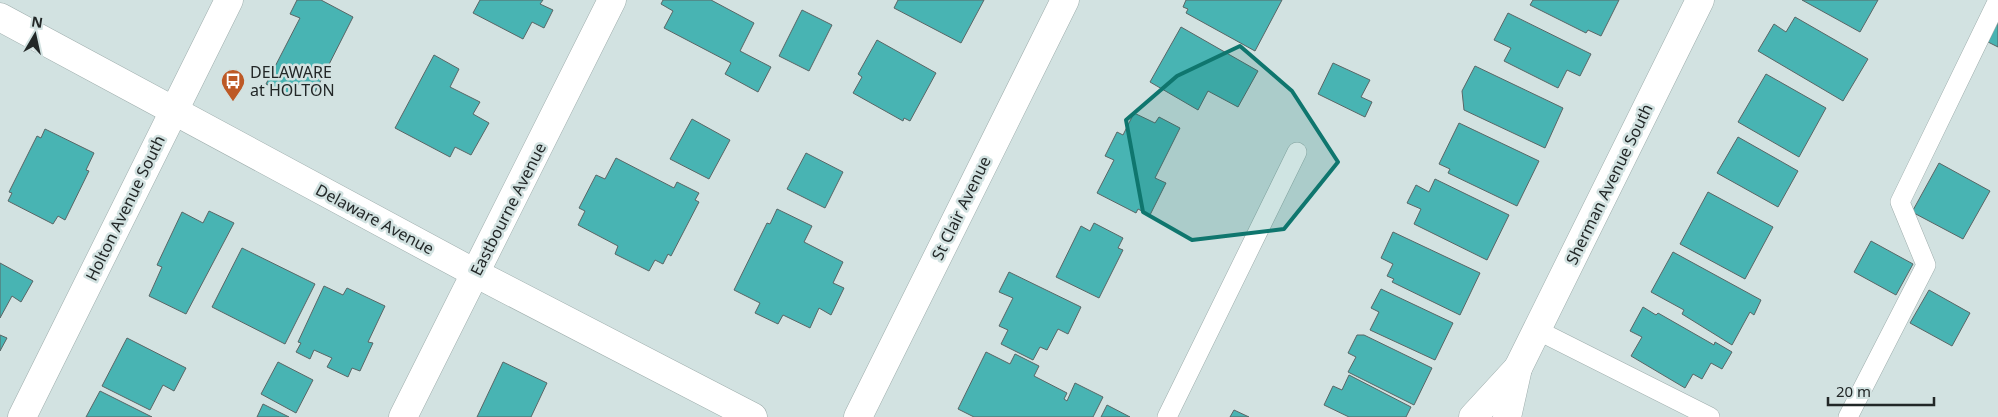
<svg xmlns="http://www.w3.org/2000/svg" width="1998" height="417" viewBox="0 0 1998 417" font-family="'Noto Sans',sans-serif">
	<rect width="100%" height="100%" fill="#d2e2e1"/>
	<g fill="#48b4b3" stroke="#596666">
		<polygon points="297,0 321,0 353,17 315,92 295,83 289,95 266,84 300,18 290,14"/>
		<polygon points="480,0 543,0 540,4 553,10 544,28 532,22 523,39 473,13"/>
		<polygon points="663,0 711,0 754,23 740,51 771,67 758,92 725,74 731,63 664,28 673,11 661,4"/>
		<polygon points="898,0 984,0 961,43 894,8"/>
		<polygon points="1186,0 1282,0 1255,51 1186,13 1188,9 1183,7"/>
		<polygon points="1533,0 1619,0 1601,36 1588,30 1586,33 1530,5"/>
		<polygon points="1802,0 1878,0 1860,32"/>
		<polygon points="802,10 832,25 809,71 779,56"/>
		<polygon points="1508,13 1591,54 1580,76 1567,70 1558,88 1504,61 1511,48 1494,40"/>
		<polygon points="1795,17 1868,59 1843,101 1758,51 1774,24 1786,32"/>
		<polygon points="1998,21 1998,47 1988,42"/>
		<polygon points="1181,27 1258,71 1238,107 1208,91 1198,110 1150,82"/>
		<polygon points="877,40 936,73 910,121 904,118 903,121 853,93 862,77 858,74"/>
		<polygon points="434,55 459,69 450,87 480,102 473,114 489,123 471,155 455,147 450,157 395,128"/>
		<polygon points="1333,63 1370,80 1361,97 1372,102 1365,117 1318,94"/>
		<polygon points="1475,66 1563,108 1545,148 1464,110 1462,91"/>
		<polygon points="1766,74 1826,108 1799,157 1738,122"/>
		<polygon points="1134,113 1155,123 1159,117 1180,128 1155,178 1166,183 1150,215 1138,209 1136,213 1097,193 1114,160 1105,156 1117,132 1123,135"/>
		<polygon points="692,119 730,140 709,179 670,159"/>
		<polygon points="1459,123 1539,161 1517,206 1448,173 1450,169 1439,164"/>
		<polygon points="45,129 94,153 86,170 89,171 65,220 58,216 53,224 8,201 12,193 9,192 37,136 41,138"/>
		<polygon points="1738,137 1798,171 1778,207 1717,173"/>
		<polygon points="806,153 843,172 825,208 787,189"/>
		<polygon points="616,158 674,188 677,182 699,193 695,200 699,202 671,256 668,254 663,264 655,260 649,271 615,254 618,246 578,225 585,211 579,208 596,175 605,179"/>
		<polygon points="1939,163 1990,191 1963,239 1912,212"/>
		<polygon points="1435,179 1509,215 1487,260 1414,224 1421,209 1407,203 1416,185 1429,192"/>
		<polygon points="1708,192 1773,227 1745,279 1680,244"/>
		<polygon points="777,209 812,226 804,242 843,262 833,283 844,288 831,315 819,308 810,328 783,315 778,324 755,313 760,303 734,290 767,223 770,224"/>
		<polygon points="209,211 234,223 186,314 149,296 162,267 157,265 182,212 203,223"/>
		<polygon points="1094,223 1123,238 1118,248 1123,250 1099,298 1056,277 1081,226 1090,231"/>
		<polygon points="1393,232 1480,273 1460,315 1392,282 1394,279 1387,276 1393,264 1381,258"/>
		<polygon points="1871,241 1913,264 1896,295 1854,272"/>
		<polygon points="242,248 315,284 285,344 212,307"/>
		<polygon points="1673,252 1761,300 1754,315 1750,312 1732,345 1682,314 1684,310 1651,292"/>
		<polygon points="0,263 33,281 21,302 12,296 0,318"/>
		<polygon points="1009,272 1081,307 1068,334 1058,329 1047,350 1040,347 1033,360 1001,344 1008,330 999,326 1013,298 999,292"/>
		<polygon points="324,286 343,295 347,288 385,306 368,342 373,343 360,371 352,368 348,377 327,367 332,358 314,350 310,359 296,352 301,343 298,342"/>
		<polygon points="1381,289 1453,323 1435,360 1370,330 1379,312 1371,308"/>
		<polygon points="1929,290 1970,313 1952,346 1910,323"/>
		<polygon points="1643,307 1656,315 1658,313 1714,345 1715,342 1732,352 1722,369 1711,363 1702,379 1693,374 1685,388 1631,356 1642,337 1630,331"/>
		<polygon points="0,335 7,338 0,351"/>
		<polygon points="1357,335 1364,335 1432,368 1414,405 1348,372 1356,357 1348,353"/>
		<polygon points="127,338 186,368 174,391 163,385 150,410 102,386"/>
		<polygon points="986,352 1010,364 1015,354 1039,366 1034,376 1067,393 1064,399 1067,401 1075,383 1103,397 1093,417 974,417 958,409"/>
		<polygon points="278,362 313,380 296,413 261,394"/>
		<polygon points="503,362 547,383 531,417 477,417"/>
		<polygon points="1349,375 1411,407 1406,417 1349,417 1324,405 1333,386 1342,390"/>
		<polygon points="100,391 152,417 86,417"/>
		<polygon points="263,404 289,417 257,417"/>
		<polygon points="1107,405 1130,417 1101,417"/>
		<polygon points="1234,410 1249,417 1230,417"/>
	</g>
	<g fill="none" stroke-linecap="round" stroke-linejoin="round">
		<g stroke="#9eadac" stroke-width="20">
			<g id="service">
				<polyline points="1537,330 1710,417"/>
				<polyline points="1167,417 1297,152"/>
				<polyline points="1848,417 1926,265 1900,202 1998,0"/>
			</g>
		</g>
		<g stroke="#9eadac" stroke-width="29">
			<g id="minor">
				<polyline points="22,417 229,0"/>
				<polyline points="403,417 612,0"/>
				<polyline points="858,417 1065,0"/>
			</g>
		</g>
		<g stroke="#9eadac" stroke-width="29">
			<g id="tertiary">
				<polyline points="0,17 475,273 753,417"/>
				<polyline points="1473,417 1518,368"/>
				<polyline points="1507,417 1518,368 1700,0"/>
			</g>
		</g>
		<use href="#service" stroke="#fff" stroke-width="19"/>
		<use href="#minor" stroke="#fff" stroke-width="28"/>
		<use href="#tertiary" stroke="#fff" stroke-width="28"/>
	</g>
	<path fill="#0f766e" fill-opacity="0.2" stroke="#0f766e" stroke-width="4" stroke-linejoin="round" d="M 1240,46 L 1292,91 L 1338,162 L 1284,229 L 1192,240 L 1143,212 L 1126,120 L 1177,76 Z"/>
	<defs>
		<g id="bus-pin" transform="scale(1.25)"><path d="M0 17L-7.5 6A9.5 9.5 0 1 1 7.5 6Z" fill="#bd5926" stroke="#d2e2e1"/><path d="M-5-6H5V4H4V6H2V4H-2V6H-4V4H-5ZM-3.5-4V0h7V-4ZM-3.5 1.2v1.5H-2V1.2ZM2 1.2v1.5H3.5V1.2Z" fill="#fff"/></g>
	</defs>
	<g fill-rule="evenodd">
		<use href="#bus-pin" x="233" y="81"/>
	</g>
	<g text-anchor="middle" stroke-width="5" stroke-linejoin="round" paint-order="stroke">
		<g font-size="16" fill="#222727" stroke="#d2e2e1" text-anchor="start">
			<text x="250" y="78">DELAWARE<tspan x="250" dy="18">at HOLTON</tspan></text>
		</g>
		<g font-size="16" fill="#222727" stroke="#d2e2e1">
			<text transform="translate(1609 184) rotate(-64)" y="6">Sherman Avenue South</text>
			<text transform="translate(125 208) rotate(-64)" y="6">Holton Avenue South</text>
			<text transform="translate(961 208) rotate(-64)" y="6">St Clair Avenue</text>
			<text transform="translate(508 209) rotate(-63)" y="6">Eastbourne Avenue</text>
			<text transform="translate(375 219) rotate(28)" y="6">Delaware Avenue</text>
		</g>
	</g>
	<g transform="translate(35 35) rotate(9)" stroke="#d2e2e1" stroke-width="4" paint-order="stroke">
	<path d="M0-4L9 19L0 12L-9 19Z" fill="#222727"/>
	<text y="-8" font-size="14" font-weight="bold" text-anchor="middle" fill="#222727">N</text>
	</g>
	<path d="M1828 397v8h106v-8" fill="none" stroke="#222727" stroke-width="2.5"/>
	<text x="1836" y="397" font-size="15" fill="#222727" stroke="#d2e2e1" stroke-width="4" paint-order="stroke">20 m</text>
</svg>
